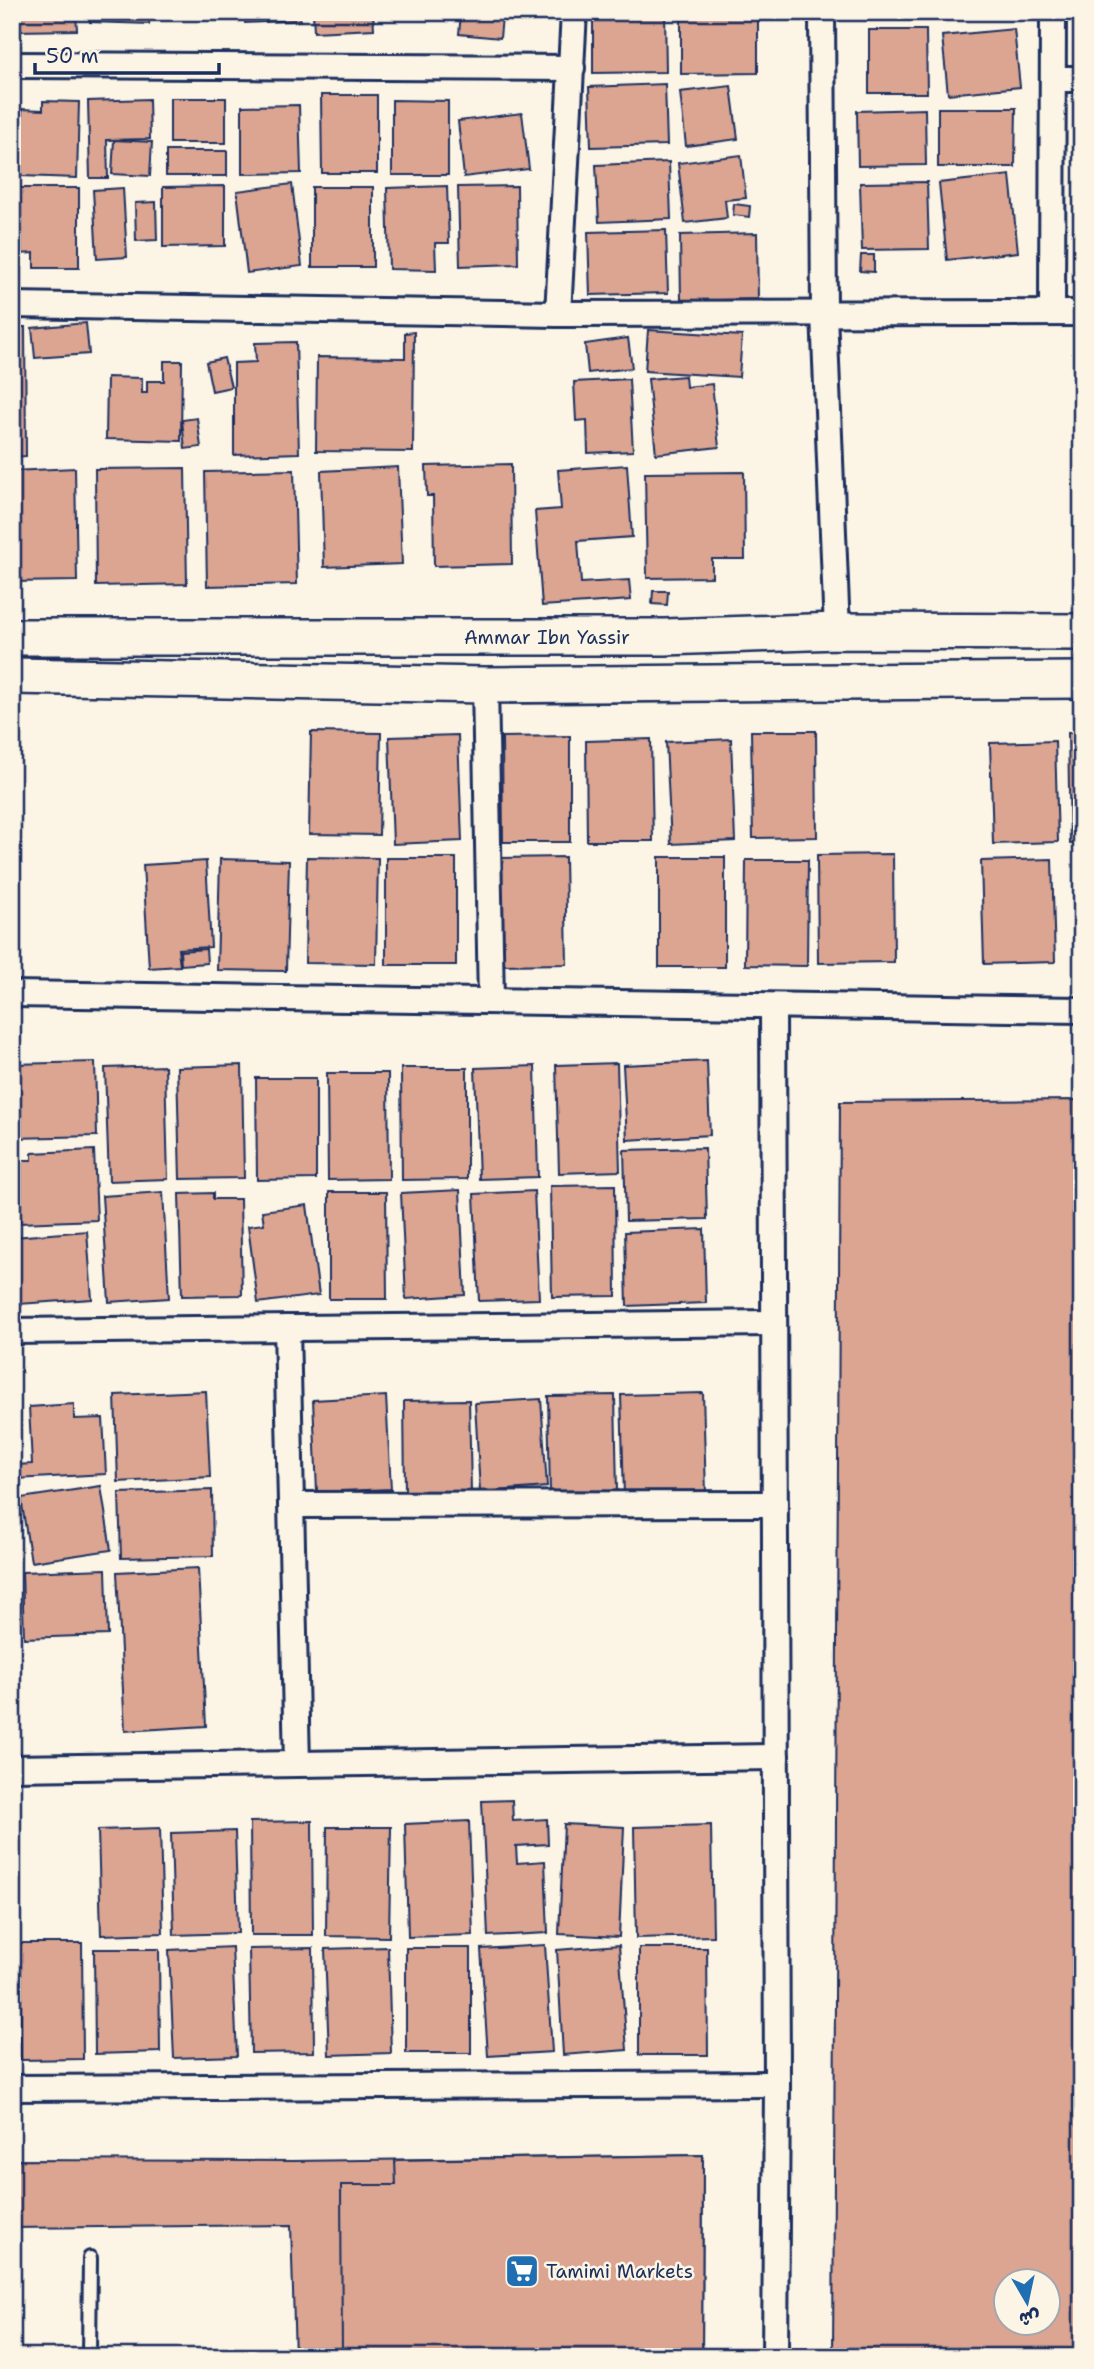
<svg xmlns="http://www.w3.org/2000/svg" width="1094" height="2369" viewBox="0 0 1094 2369" font-family="'Shantell Sans','Playpen Sans Arabic',sans-serif">
	<rect width="100%" height="100%" fill="#fcf5e5"/>
	<filter id="ink" filterUnits="userSpaceOnUse"><feTurbulence type="fractalNoise" baseFrequency=".0143" numOctaves="2"/><feDisplacementMap in="SourceGraphic" scale="14" xChannelSelector="R" yChannelSelector="G"/><feConvolveMatrix kernelMatrix="1 2 1 2 8 2 1 2 1" color-interpolation-filters="sRGB"/></filter>
	<g filter="url(#ink)">
		<g fill="#dba592" stroke="#1b2f5e" stroke-width="2" fill-rule="evenodd">
			<polygon points="15,12 76,12 77,30 16,31"/>
			<polygon points="90,12 150,12 149,24 90,22"/>
			<polygon points="167,12 226,12 226,14 168,18"/>
			<polygon points="244,12 300,12 300,20 245,23"/>
			<polygon points="313,12 373,12 374,29 314,32"/>
			<polygon points="593,12 665,12 666,72 593,73"/>
			<polygon points="681,12 758,12 758,73 681,74"/>
			<polygon points="860,12 929,12 929,16 860,17"/>
			<rect x="944" y="12" width="30" height="5"/>
			<polygon points="461,13 502,17 500,38 459,34"/>
			<polygon points="1014,29 1020,87 948,94 942,36"/>
			<polygon points="869,30 926,30 927,93 869,93"/>
			<polygon points="665,84 667,145 591,147 589,87"/>
			<polygon points="731,86 738,139 686,146 680,92"/>
			<polygon points="321,95 377,95 377,173 322,173"/>
			<rect x="170" y="98" width="56" height="45"/>
			<polygon points="149,99 150,139 107,140 108,178 90,178 88,101"/>
			<polygon points="392,100 448,101 448,175 392,175"/>
			<polygon points="43,101 79,102 77,178 21,176 22,109 43,110"/>
			<polygon points="299,105 301,173 242,174 242,106"/>
			<polygon points="938,108 1016,108 1015,167 938,167"/>
			<polygon points="925,109 926,165 858,166 857,111"/>
			<polygon points="522,113 529,169 464,177 458,121"/>
			<polygon points="114,140 152,142 150,176 112,174"/>
			<rect x="166" y="151" width="61" height="25"/>
			<polygon points="741,155 746,198 725,200 727,218 685,223 678,163"/>
			<polygon points="669,162 671,219 599,222 596,165"/>
			<polygon points="1010,175 1018,252 947,260 939,183"/>
			<polygon points="927,182 929,249 862,250 860,183"/>
			<polygon points="292,184 302,266 247,273 237,191"/>
			<polygon points="225,186 225,246 163,247 163,187"/>
			<polygon points="447,186 449,243 435,243 436,270 389,269 387,188"/>
			<polygon points="517,186 518,264 460,266 458,187"/>
			<rect x="312" y="187" width="61" height="80"/>
			<polygon points="19,188 79,188 79,268 34,268 34,253 19,254"/>
			<polygon points="123,188 127,257 97,259 93,190"/>
			<polygon points="156,202 157,240 136,241 135,203"/>
			<polygon points="734,204 750,206 749,217 733,215"/>
			<polygon points="666,230 668,293 590,295 588,232"/>
			<polygon points="757,233 758,299 681,301 680,235"/>
			<polygon points="861,255 874,255 874,272 860,271"/>
			<polygon points="86,323 89,354 35,358 32,328"/>
			<polygon points="12,327 25,327 26,456 12,457"/>
			<polygon points="648,330 742,336 739,377 645,371"/>
			<polygon points="414,332 413,452 316,451 317,357 405,358 405,333"/>
			<polygon points="628,338 632,368 588,373 585,344"/>
			<polygon points="296,342 299,453 234,455 234,363 256,362 255,343"/>
			<polygon points="224,358 231,387 212,391 206,362"/>
			<polygon points="164,361 182,361 181,441 106,439 107,377 142,378 142,393 147,393 147,381 164,381"/>
			<polygon points="685,376 686,387 712,384 719,447 656,454 648,379"/>
			<polygon points="629,379 633,451 588,453 587,420 576,421 574,382"/>
			<polygon points="197,418 201,447 185,449 182,420"/>
			<polygon points="511,464 512,564 434,566 433,496 427,496 426,466"/>
			<polygon points="627,465 632,537 578,541 581,583 629,580 631,600 542,606 535,511 561,509 558,470"/>
			<polygon points="398,467 402,564 324,567 321,471"/>
			<polygon points="75,468 77,581 12,582 12,471"/>
			<polygon points="185,468 187,584 96,586 95,469"/>
			<polygon points="294,470 297,584 207,586 205,472"/>
			<polygon points="744,472 745,559 712,559 712,577 647,578 645,473"/>
			<polygon points="653,591 668,591 667,605 652,604"/>
			<polygon points="751,731 816,731 817,837 753,838"/>
			<polygon points="311,732 381,733 379,835 309,834"/>
			<polygon points="1068,733 1082,733 1082,843 1070,844"/>
			<polygon points="458,735 462,841 393,844 389,737"/>
			<polygon points="570,736 570,842 503,842 502,737"/>
			<polygon points="651,739 653,841 587,841 586,741"/>
			<polygon points="731,739 735,841 671,844 666,742"/>
			<polygon points="1055,741 1058,842 993,844 990,743"/>
			<polygon points="893,854 894,962 818,963 817,855"/>
			<polygon points="307,857 378,858 376,964 305,963"/>
			<polygon points="565,857 567,964 500,965 499,858"/>
			<rect x="659" y="857" width="66" height="110"/>
			<rect x="386" y="858" width="70" height="107"/>
			<polygon points="220,859 289,861 286,971 217,970"/>
			<polygon points="1052,859 1055,962 984,964 981,861"/>
			<polygon points="746,860 808,860 807,966 745,965"/>
			<polygon points="206,861 211,947 178,949 180,966 149,968 143,865"/>
			<polygon points="206,949 207,963 181,965 180,951"/>
			<polygon points="707,1061 710,1135 627,1140 623,1065"/>
			<polygon points="95,1062 97,1136 14,1138 12,1064"/>
			<polygon points="617,1063 620,1171 559,1173 556,1065"/>
			<polygon points="242,1065 244,1178 180,1179 177,1067"/>
			<polygon points="165,1066 168,1179 109,1181 105,1068"/>
			<polygon points="535,1066 538,1177 479,1179 475,1068"/>
			<polygon points="401,1068 467,1068 467,1179 402,1180"/>
			<polygon points="327,1073 388,1073 389,1179 328,1180"/>
			<polygon points="256,1078 316,1078 316,1179 257,1180"/>
			<path d="M 1082,1100 L 1082,2357 L 833,2357 L 840,1102 ZM 1006,2282 L 1048,2282 L 1048,2324 L 1006,2324 Z"/>
			<polygon points="705,1148 707,1219 626,1221 624,1150"/>
			<polygon points="94,1150 97,1220 20,1223 17,1160 32,1160 32,1153"/>
			<polygon points="615,1185 616,1296 552,1297 550,1186"/>
			<polygon points="460,1190 465,1295 406,1299 401,1193"/>
			<polygon points="534,1191 539,1299 479,1301 474,1194"/>
			<polygon points="163,1192 169,1298 109,1302 102,1196"/>
			<polygon points="329,1192 386,1192 387,1299 329,1299"/>
			<polygon points="213,1193 213,1199 240,1199 242,1295 182,1296 179,1194"/>
			<polygon points="307,1205 319,1295 258,1303 248,1226 264,1224 262,1211"/>
			<polygon points="704,1229 706,1303 627,1306 625,1232"/>
			<polygon points="87,1231 92,1299 19,1304 14,1237"/>
			<polygon points="206,1391 210,1477 118,1482 115,1395"/>
			<polygon points="703,1393 706,1494 624,1496 621,1395"/>
			<polygon points="615,1395 617,1491 550,1493 548,1396"/>
			<polygon points="386,1396 391,1489 317,1492 313,1400"/>
			<polygon points="541,1399 547,1487 480,1492 475,1403"/>
			<polygon points="469,1400 471,1492 405,1493 404,1401"/>
			<polygon points="74,1404 74,1419 103,1418 106,1474 16,1479 15,1465 32,1464 29,1407"/>
			<polygon points="101,1486 111,1550 31,1562 21,1498"/>
			<polygon points="212,1490 213,1556 121,1558 119,1493"/>
			<polygon points="198,1568 206,1726 125,1731 117,1572"/>
			<polygon points="106,1569 108,1635 24,1638 22,1572"/>
			<polygon points="512,1800 513,1821 547,1819 548,1844 516,1846 517,1863 545,1861 548,1933 488,1936 482,1801"/>
			<polygon points="312,1821 313,1935 251,1935 250,1822"/>
			<polygon points="469,1821 473,1935 408,1937 405,1824"/>
			<polygon points="564,1824 624,1827 619,1937 559,1934"/>
			<polygon points="711,1825 713,1936 636,1938 634,1827"/>
			<polygon points="327,1827 391,1827 389,1937 326,1936"/>
			<polygon points="160,1828 163,1933 101,1935 98,1830"/>
			<polygon points="235,1831 238,1933 174,1935 171,1833"/>
			<polygon points="20,1943 82,1943 83,2059 21,2060"/>
			<polygon points="545,1945 552,2052 488,2056 481,1949"/>
			<polygon points="619,1945 627,2050 563,2055 557,1950"/>
			<polygon points="232,1947 237,2056 174,2058 169,1950"/>
			<polygon points="388,1947 391,2053 329,2055 325,1949"/>
			<polygon points="313,1948 314,2052 251,2053 249,1949"/>
			<rect x="406" y="1948" width="65" height="105"/>
			<polygon points="639,1948 707,1948 708,2055 639,2055"/>
			<polygon points="94,1949 159,1949 160,2052 95,2054"/>
			<polygon points="703,2155 702,2357 295,2357 291,2225 12,2228 12,2160 293,2161"/>
			<polygon points="703,2155 702,2357 342,2357 341,2185 396,2185 395,2160"/>
		</g>
		<g fill="none" stroke-linecap="round" stroke-linejoin="round">
			<g stroke="#1b2f5e" stroke-width="18">
				<polyline id="lane" points="89,2357 90,2258"/>
			</g>
			<g stroke="#1b2f5e" stroke-width="30">
				<g id="street">
					<polyline points="822,12 824,313 837,631"/>
					<polyline points="12,65 572,68"/>
					<polyline points="1053,79 1082,79"/>
					<polyline points="12,305 558,314 1082,313"/>
					<polyline points="1052,313 1053,12"/>
					<polyline points="558,314 574,12"/>
					<polyline points="485,685 491,1001"/>
					<polyline points="12,994 1082,1010"/>
					<polyline points="773,1006 777,2084 775,2357"/>
					<polyline points="287,1328 297,1764"/>
					<polyline points="12,1331 774,1323"/>
					<polyline points="291,1505 775,1504"/>
					<polyline points="12,1768 776,1757"/>
					<polyline points="12,2088 777,2084"/>
				</g>
			</g>
			<g stroke="#1b2f5e" stroke-width="40">
				<g id="secondary">
					<polyline points="12,637 665,637 837,631 1082,632"/>
					<polyline points="12,676 485,685 1082,680"/>
				</g>
			</g>
			<use href="#lane" stroke="#fcf5e5" stroke-width="12"/>
			<use href="#street" stroke="#fcf5e5" stroke-width="24"/>
			<use href="#secondary" stroke="#fcf5e5" stroke-width="35"/>
		</g>
	</g>
	<defs>
		<g id="supermarket-square" transform="scale(1.75)"><rect x="-9" y="-9" width="18" height="18" rx="4" fill="#1f6fb2" stroke="#fcf5e5"/><path d="M-6-5.5h2.5l.6 2H6L4.5 2H-2.5L-4.4-4H-6ZM-1.5 3.2a1.3 1.3 0 1 0 .1 0ZM3 3.2a1.3 1.3 0 1 0 .1 0Z" fill="#fff"/></g>
	</defs>
	<g fill-rule="evenodd">
		<use href="#supermarket-square" x="522" y="2271"/>
	</g>
	<g text-anchor="middle" stroke-width="5" stroke-linejoin="round" paint-order="stroke">
		<g font-size="19" fill="#1b2f5e" stroke="#fcf5e5">
			<text x="547" y="644">Ammar Ibn Yassir</text>
		</g>
		<g font-size="19" fill="#1b2f5e" stroke="#fcf5e5" text-anchor="start">
			<text x="546" y="2278">Tamimi Markets</text>
		</g>
	</g>
	<rect width="1094" height="2369" fill="none" stroke="#fcf5e5" stroke-width="42"/>
	<rect x="21" y="21" width="1052" height="2327" fill="none" stroke="#1b2f5e" stroke-width="2.5" filter="url(#ink)"/>
	<g transform="translate(1027 2302) rotate(171)"><circle r="33" fill="#fcf5e5" stroke="#a2a6af" stroke-width="2"/>
	<path d="M0-5L12 26L0 18L-12 26Z" fill="#1f6fb2"/>
	<text y="-10" font-size="19" font-weight="bold" text-anchor="middle" fill="#1b2f5e">ش</text>
	</g>
	<path d="M35 63v10h184v-10" fill="none" stroke="#1b2f5e" stroke-width="3.5"/>
	<text x="46" y="63" font-size="21" fill="#1b2f5e" stroke="#fcf5e5" stroke-width="5" paint-order="stroke">50 m</text>
</svg>
